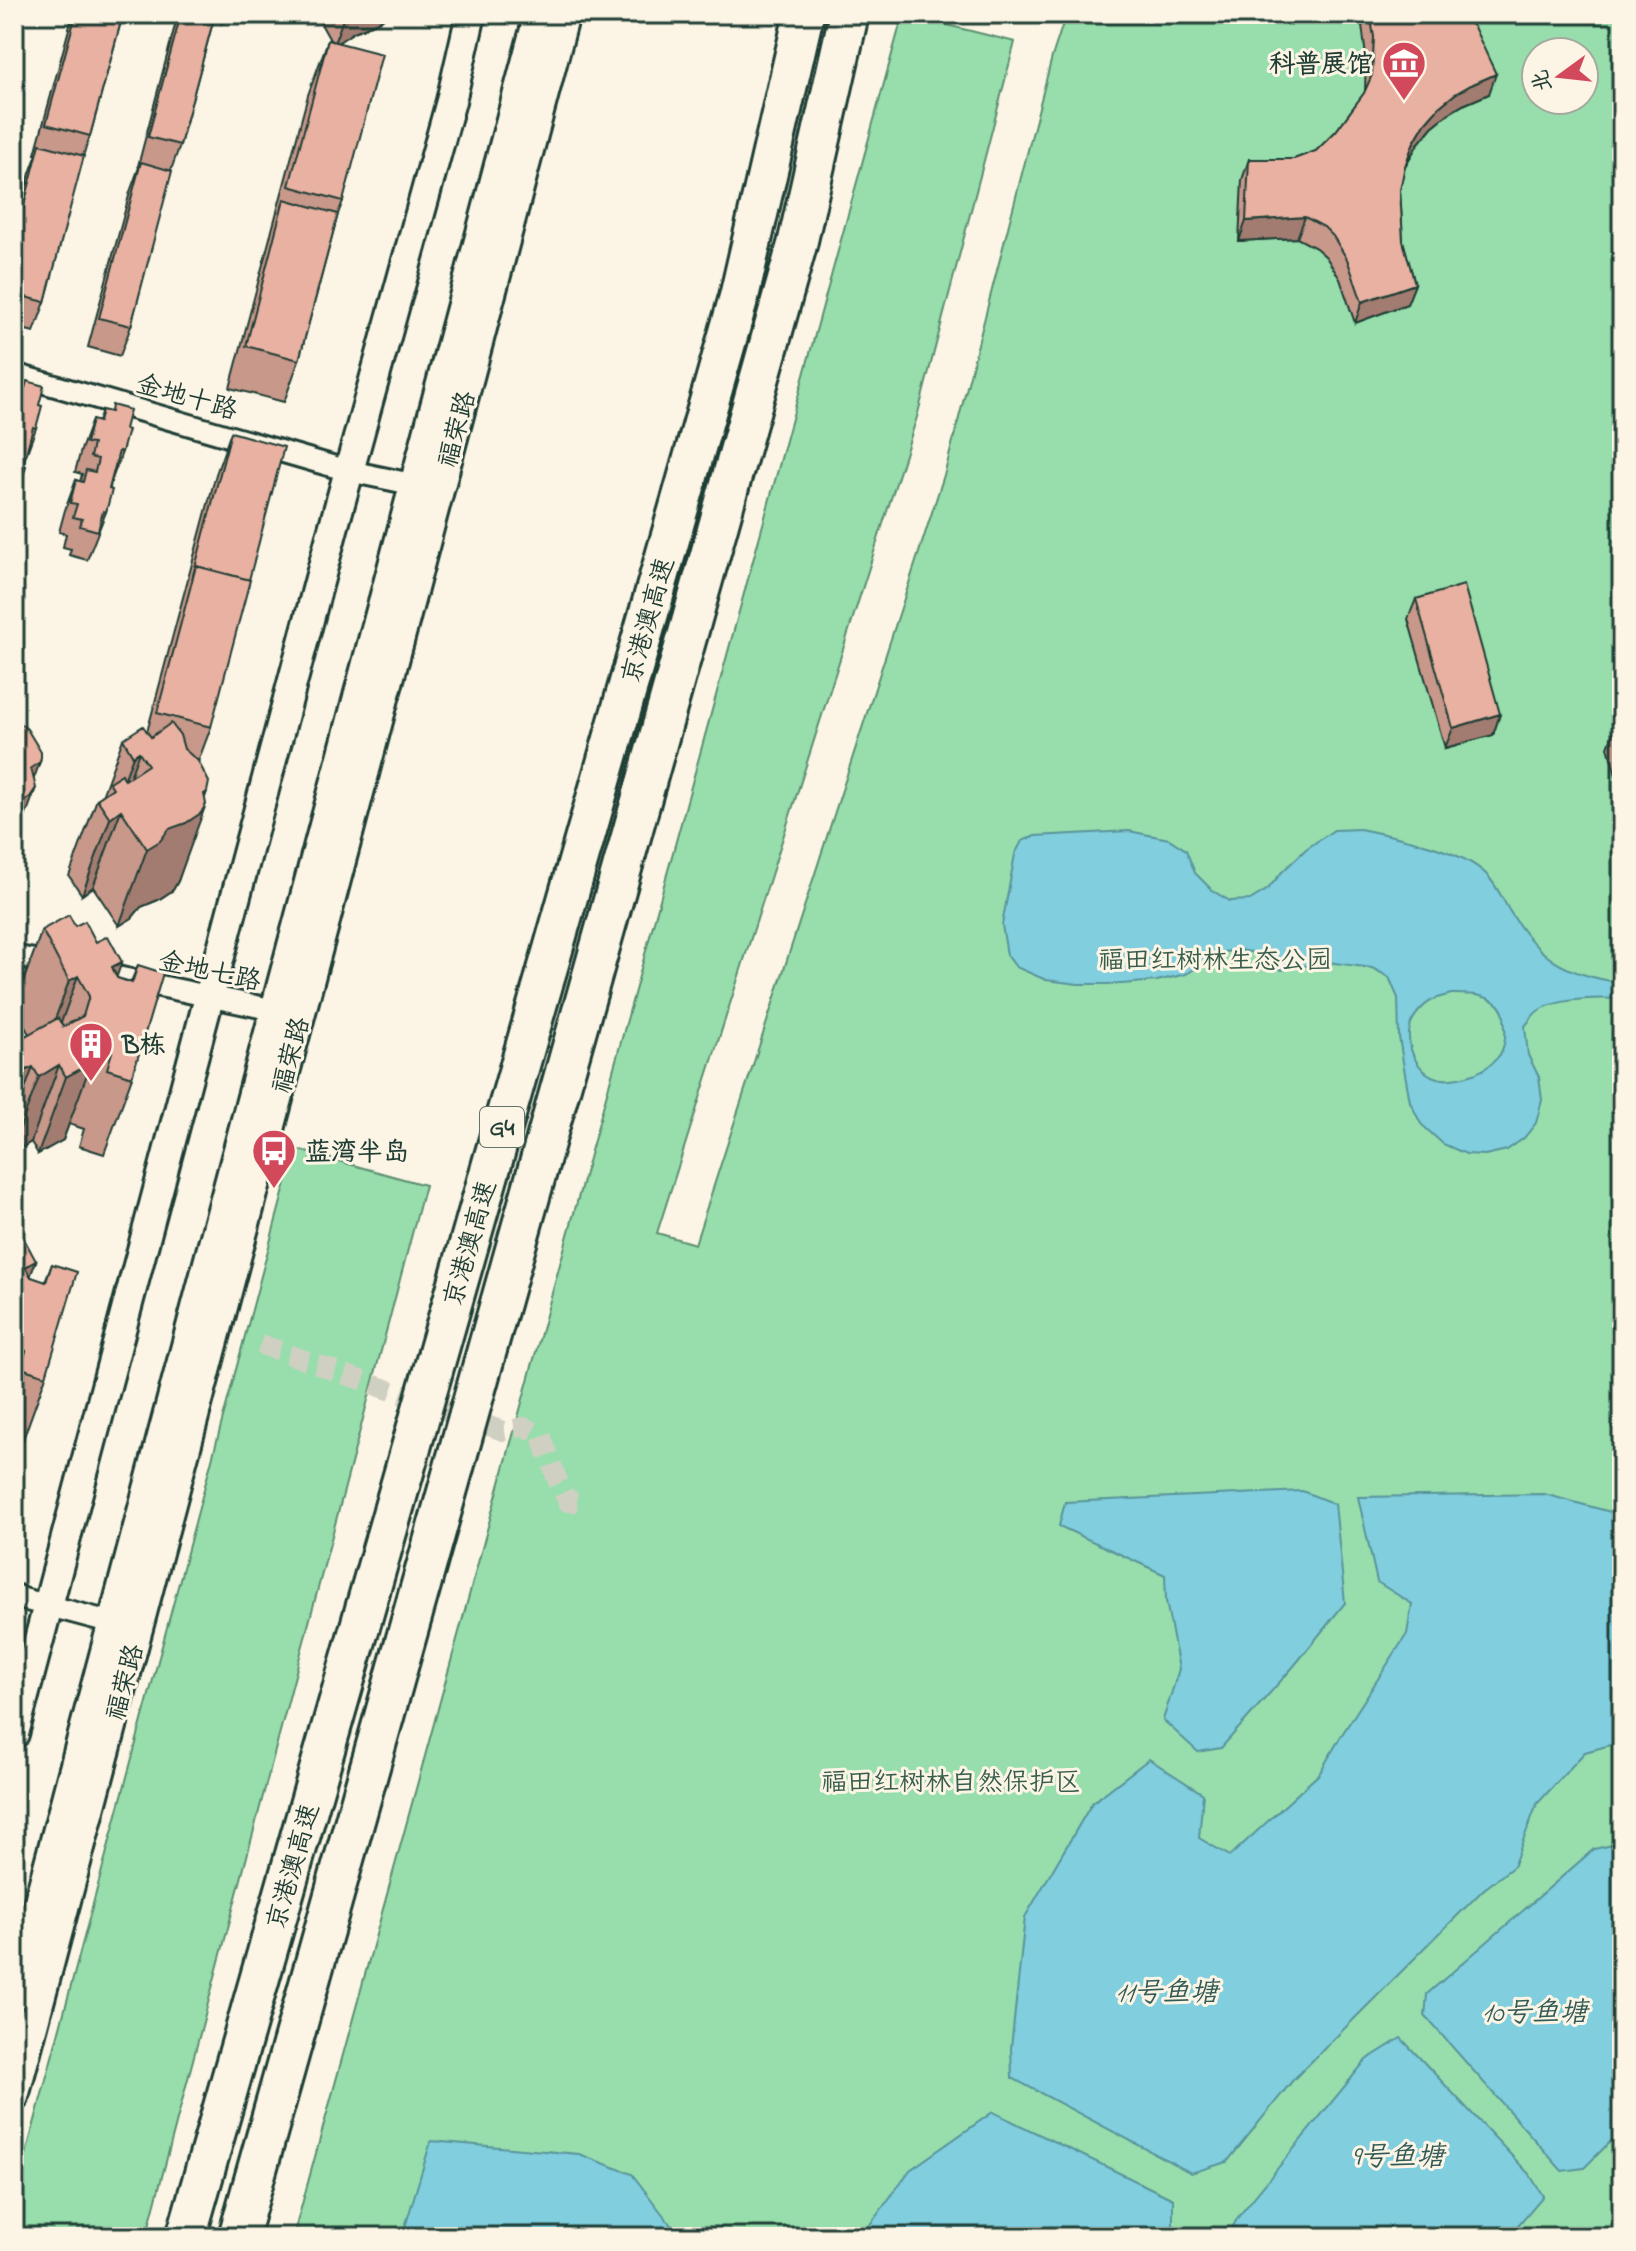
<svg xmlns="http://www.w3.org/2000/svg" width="1636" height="2251" viewBox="0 0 1636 2251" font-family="'Indie Flower','LXGW WenKai TC',sans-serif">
	<rect width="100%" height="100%" fill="#fcf5e5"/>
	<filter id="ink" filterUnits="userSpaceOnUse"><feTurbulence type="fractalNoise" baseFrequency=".0125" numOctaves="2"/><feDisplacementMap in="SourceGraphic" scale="16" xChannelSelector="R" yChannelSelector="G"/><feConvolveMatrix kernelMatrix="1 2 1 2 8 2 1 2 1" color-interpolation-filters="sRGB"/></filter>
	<g filter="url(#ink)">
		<g fill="#97deac" stroke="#5b8e70" stroke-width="2" fill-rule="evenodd">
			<path d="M 903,14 L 1015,42 L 917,417 L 657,1233 L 695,1244 L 945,472 L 1052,57 L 1066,14 L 1622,14 L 1622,2237 L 293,2237 ZM 1536,52 L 1584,52 L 1584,100 L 1536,100 Z"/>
			<polygon points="295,1149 425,1185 146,2237 14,2237 14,2199"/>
		</g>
		<g fill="#80cede" stroke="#59949a" stroke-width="2" fill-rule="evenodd">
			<path d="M 1360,829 C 1395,836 1461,849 1486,874 C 1496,884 1502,898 1509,910 C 1540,960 1564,974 1622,983 L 1622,999 C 1598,998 1558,998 1538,1011 C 1533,1014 1529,1022 1525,1026 L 1528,1055 L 1539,1077 L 1542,1100 L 1536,1123 L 1524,1138 L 1507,1150 L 1485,1155 L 1466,1154 L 1443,1144 L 1421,1124 L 1410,1102 L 1404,1068 L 1399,1037 L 1398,998 L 1389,977 L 1372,968 L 1327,962 L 1282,970 L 1266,963 L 1255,953 L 1240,950 L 1224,952 L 1186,974 L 1157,981 L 1122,984 L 1078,984 L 1046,980 L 1016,967 L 1007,955 L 1002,925 L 1015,854 L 1022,841 L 1035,836 L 1129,831 L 1169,839 L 1186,850 L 1195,873 L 1213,891 L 1230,901 L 1250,900 L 1268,889 L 1282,872 L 1306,849 L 1334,830 ZM 1451,994 C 1467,994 1493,993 1502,1010 C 1505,1014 1504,1023 1505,1028 C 1506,1037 1504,1050 1498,1057 C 1490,1067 1479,1073 1467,1076 C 1459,1078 1451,1080 1443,1079 C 1420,1077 1405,1049 1410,1027 C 1412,1017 1424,1004 1433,1000 C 1439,997 1446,996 1451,994 Z"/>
			<polygon points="1302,1491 1335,1504 1345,1603 1294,1666 1221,1748 1198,1752 1163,1720 1179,1669 1166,1601 1165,1575 1059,1526 1065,1502"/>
			<polygon points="1544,1494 1622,1515 1622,1742 1585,1752 1537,1804 1513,1867 1483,1890 1293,2080 1227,2162 1191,2173 1012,2078 1011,2048 1025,1917 1092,1803 1149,1759 1203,1794 1199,1838 1230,1856 1319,1774 1341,1736 1407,1634 1412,1604 1377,1582 1358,1497"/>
			<polygon points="1622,1843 1622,2130 1584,2168 1562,2171 1425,2016 1427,1994 1594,1849"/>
			<polygon points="1401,2038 1530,2175 1543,2196 1508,2237 1227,2237 1238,2217 1366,2060"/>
			<polygon points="993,2112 1173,2199 1173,2237 861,2237 910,2170"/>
			<polygon points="431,2141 579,2154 632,2174 680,2237 402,2237"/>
		</g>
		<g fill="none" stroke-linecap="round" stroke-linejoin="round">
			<polyline stroke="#d0d0c2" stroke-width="20" stroke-dasharray="20 10" stroke-linecap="butt" points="260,1344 503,1431 524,1427 541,1435 557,1479 568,1502 584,1502"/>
			<g stroke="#1f3d34" stroke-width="26">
				<g id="street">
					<polyline points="14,374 349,471 426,487"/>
					<polyline points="14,956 58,965"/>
					<polyline points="93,972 289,1013"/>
					<polyline points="14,1594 23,1599 125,1626"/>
				</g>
			</g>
			<g stroke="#1f3d34" stroke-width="34">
				<g id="secondary">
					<polyline points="14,1734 333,529 451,101 471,14"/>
					<polyline points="14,1995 539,14"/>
					<polyline points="14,2097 565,14"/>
				</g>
			</g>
			<g stroke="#1f3d34" stroke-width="44">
				<g id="highway">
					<polyline points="186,2237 739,297 804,14"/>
					<polyline points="238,2237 797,245 849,14"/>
				</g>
			</g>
			<use href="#street" stroke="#fcf5e5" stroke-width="20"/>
			<use href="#secondary" stroke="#fcf5e5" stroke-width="28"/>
			<use href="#highway" stroke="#fcf5e5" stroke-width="38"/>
		</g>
		<g fill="#c8988a" stroke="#1f3d34" stroke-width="2">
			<polygon points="73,14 123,14 90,136 83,156 45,302 34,332 14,327 14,232 30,173 37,154 35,154"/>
			<polygon points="178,14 215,14 180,145 171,170 131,326 120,356 88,347 130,192 139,167 138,166"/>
			<polygon points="217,14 236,14 222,23"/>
			<polygon points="322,14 389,14 378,22 354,32 338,42 343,201 338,214 299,360 284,402 230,388 308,95 328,40 330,40 320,22"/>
			<polygon points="1359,14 1459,14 1489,94 1463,105 1448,114 1432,127 1418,144 1404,168 1400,190 1403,241 1415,284 1407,304 1355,323 1340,279 1326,257 1316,248 1297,238 1239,241 1242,180 1249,159 1294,159 1316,151 1336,131 1365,92 1366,57 1362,25"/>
			<polygon points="17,386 39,405 36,428 25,458 20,488 14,506 14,393"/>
			<polygon points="102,410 125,429 122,452 111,482 106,512 87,560 69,555 71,549 63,547 66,534 59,532 65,510 76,480 80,482 82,474 75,472 81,450 92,420 98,422"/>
			<polygon points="231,432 211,727 198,762 205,798 178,881 173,890 158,900 141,907 132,918 119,926 93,887 82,895 69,876 97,799 102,796 123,739 147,732 216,474"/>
			<polygon points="1416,599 1500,714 1493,735 1445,748 1408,619"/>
			<polygon points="1622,725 1622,797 1608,747 1615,727"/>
			<polygon points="75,926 117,978 131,982 138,965 132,1077 104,1154 79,1146 84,1129 69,1124 63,1140 38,1154 31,1142 14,1152 14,1042 29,1034 14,1007 42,930"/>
			<polygon points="14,1239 36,1261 30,1275 31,1277 45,1282 52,1264 46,1376 18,1453 14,1452"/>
		</g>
		<g fill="#a37c71" stroke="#1f3d34" stroke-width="2">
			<polygon points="225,14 236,14 222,23"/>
			<polygon points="345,14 389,14 378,22 354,32 333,46"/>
			<polygon points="1496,74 1489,94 1463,105 1448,114 1432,127 1418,144 1406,164 1413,144 1425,123 1439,107 1455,94 1471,85"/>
			<polygon points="1305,217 1297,238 1239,241 1246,221"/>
			<polygon points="1415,284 1407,304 1355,323 1362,302"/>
			<polygon points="1500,714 1493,735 1445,748 1453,728"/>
			<polygon points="139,752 117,813 121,810 93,887 82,895 133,756"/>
			<polygon points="40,762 26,800 36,788 14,847 14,807 31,768"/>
			<polygon points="207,792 199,814 206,804 178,881 173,890 158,900 141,907 132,918 119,926 147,849"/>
			<polygon points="122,962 94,1039 112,967"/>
			<polygon points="78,976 50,1053 41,1058 69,981"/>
			<polygon points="97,1047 63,1140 38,1154 66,1077 86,1053"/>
			<polygon points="59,1065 31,1142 14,1152 14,1144 39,1077"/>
			<polygon points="33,1067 14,1120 14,1095 22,1072"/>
			<polygon points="36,1261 14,1320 25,1267"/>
		</g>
		<g fill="#e9b1a1" stroke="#1f3d34" stroke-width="2">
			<polygon points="76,14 123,14 90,136 46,124"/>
			<polygon points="181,14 215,14 180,145 148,137"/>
			<polygon points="1370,14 1459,14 1474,27 1496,74 1471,85 1455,94 1439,107 1425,123 1413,144 1405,166 1400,190 1403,241 1415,284 1362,302 1347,259 1333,236 1324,227 1305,217 1246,221 1249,159 1294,159 1316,151 1336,131 1364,93 1372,75 1374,37"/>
			<polygon points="328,40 382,54 343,201 289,186"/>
			<polygon points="40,144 84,156 45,302 14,294 14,243"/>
			<polygon points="141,162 172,171 131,326 99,318"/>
			<polygon points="284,199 338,214 299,360 246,346"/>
			<polygon points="27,381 44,386 39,405 42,406 36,428 33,427 23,465 26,466 20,488 17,487 14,500 14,395 17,386 25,388"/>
			<polygon points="112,405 130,410 125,429 128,430 122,452 119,451 109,489 112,490 106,512 103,511 98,531 80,526 82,519 73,517 77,504 70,503 76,480 83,482 86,470 95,472 98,459 90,457 93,444 86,443 92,420 99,422 102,410 111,412"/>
			<polygon points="231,432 284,447 249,580 196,566 192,579"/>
			<polygon points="196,566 250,580 211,727 157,713"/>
			<polygon points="1464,585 1500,714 1453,728 1416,599"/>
			<polygon points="14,719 27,729 41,752 41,757 40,762 31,768 36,788 30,797 14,807"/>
			<polygon points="171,723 180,735 184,749 198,761 209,782 207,792 204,794 206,804 201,813 186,823 169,829 160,841 147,849 121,810 110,818 97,799 113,788 109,782 122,774 125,780 148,765 139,752 133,756 123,739 143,726 151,737"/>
			<polygon points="1622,725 1622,750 1615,727"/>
			<polygon points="69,915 75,926 85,921 96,942 108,936 122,962 112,967 117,978 132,983 138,965 163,973 132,1077 107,1069 112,1052 97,1047 86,1053 92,1063 66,1077 59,1065 39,1077 33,1067 22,1072 14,1057 14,1042 58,1018 63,1027 83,1016 89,996 78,976 69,981 42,930"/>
			<polygon points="22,1235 36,1261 25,1267 31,1277 46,1282 52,1264 77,1272 46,1376 21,1368 26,1351 14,1347 14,1239"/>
		</g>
	</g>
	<defs>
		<g id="museum-pin" transform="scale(2.3)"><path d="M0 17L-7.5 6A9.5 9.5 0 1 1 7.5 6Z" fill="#d1495b" stroke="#fcf5e5"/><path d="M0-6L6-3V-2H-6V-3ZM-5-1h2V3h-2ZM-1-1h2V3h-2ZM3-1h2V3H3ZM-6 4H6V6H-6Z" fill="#fff"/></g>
		<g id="building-pin" transform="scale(2.3)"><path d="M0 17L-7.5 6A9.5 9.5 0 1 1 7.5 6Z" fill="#d1495b" stroke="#fcf5e5"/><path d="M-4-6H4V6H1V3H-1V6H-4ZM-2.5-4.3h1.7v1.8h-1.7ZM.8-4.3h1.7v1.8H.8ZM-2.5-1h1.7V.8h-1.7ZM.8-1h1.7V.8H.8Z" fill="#fff"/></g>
		<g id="bus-pin" transform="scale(2.3)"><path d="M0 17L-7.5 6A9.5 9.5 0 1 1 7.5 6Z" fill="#d1495b" stroke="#fcf5e5"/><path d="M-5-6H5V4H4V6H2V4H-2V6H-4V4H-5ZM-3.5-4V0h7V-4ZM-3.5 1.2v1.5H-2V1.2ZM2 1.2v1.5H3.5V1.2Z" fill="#fff"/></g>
	</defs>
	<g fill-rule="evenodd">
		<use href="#museum-pin" x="1404" y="63"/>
		<use href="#building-pin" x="91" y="1044"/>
		<use href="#bus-pin" x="274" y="1151"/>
	</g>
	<g text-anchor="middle" stroke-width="6" stroke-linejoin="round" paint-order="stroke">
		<rect fill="#fcf5e5" stroke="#617469" stroke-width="2" x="480" y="1107" width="44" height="40" rx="6"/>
		<g font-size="24" font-weight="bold" fill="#1f3d34">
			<text x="502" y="1135">G4</text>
		</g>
		<g font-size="26" font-weight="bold" fill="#1f3d34" stroke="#fcf5e5" text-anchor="start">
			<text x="1373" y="72" text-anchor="end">科普展馆</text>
			<text x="122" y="1053">B栋</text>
			<text x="305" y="1160">蓝湾半岛</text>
		</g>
		<g font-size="26" fill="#1f3d34" stroke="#fcf5e5">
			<text transform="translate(187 396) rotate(16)" y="9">金地十路</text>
			<text transform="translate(456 429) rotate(-75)" y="9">福荣路</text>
			<text transform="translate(647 620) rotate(-74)" y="9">京港澳高速</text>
			<text transform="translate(210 970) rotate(12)" y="9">金地七路</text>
			<text transform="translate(290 1055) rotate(-75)" y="9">福荣路</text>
			<text transform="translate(469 1243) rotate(-74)" y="9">京港澳高速</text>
			<text transform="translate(124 1682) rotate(-75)" y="9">福荣路</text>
			<text transform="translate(292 1866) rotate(-74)" y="9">京港澳高速</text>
		</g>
		<g font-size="26" fill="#375d4c" stroke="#fcf5e5">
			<text x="1215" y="968">福田红树林生态公园</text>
			<text x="951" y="1790">福田红树林自然保护区</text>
		</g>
		<g font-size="28" font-style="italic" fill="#325a56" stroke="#fcf5e5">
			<text x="1167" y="2001">11号鱼塘</text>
			<text x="1535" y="2021">10号鱼塘</text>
			<text x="1398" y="2165">9号鱼塘</text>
		</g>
	</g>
	<rect width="1636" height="2251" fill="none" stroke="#fcf5e5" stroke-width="48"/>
	<rect x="24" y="24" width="1588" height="2203" fill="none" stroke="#1f3d34" stroke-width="3" filter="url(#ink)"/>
	<g transform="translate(1560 76) rotate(255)"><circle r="38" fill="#fcf5e5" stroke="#a4ab9e" stroke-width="2"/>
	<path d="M0-6L14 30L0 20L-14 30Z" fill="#d1495b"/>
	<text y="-12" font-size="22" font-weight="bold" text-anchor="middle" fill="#1f3d34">北</text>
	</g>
</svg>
